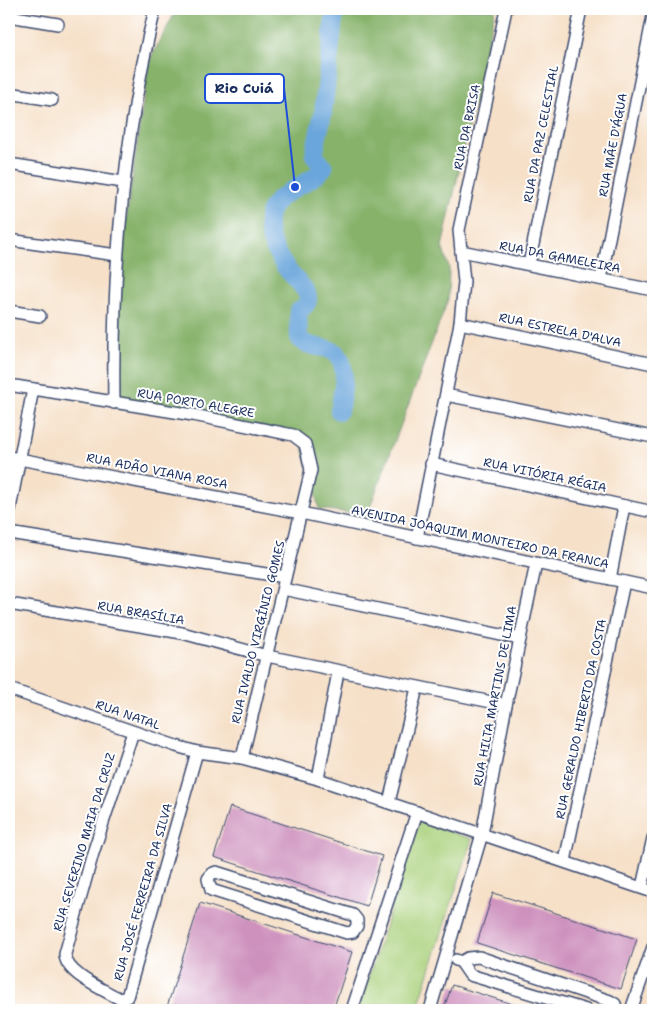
<svg xmlns="http://www.w3.org/2000/svg" width="662" height="1019" viewBox="0 0 662 1019" font-family="'Shantell Sans',sans-serif">
	<rect width="100%" height="100%" fill="#fff"/>
	<filter id="ink" filterUnits="userSpaceOnUse"><feTurbulence type="fractalNoise" baseFrequency=".02" numOctaves="2"/><feDisplacementMap in="SourceGraphic" scale="10" xChannelSelector="R" yChannelSelector="G"/><feConvolveMatrix kernelMatrix="1 2 1 2 8 2 1 2 1" color-interpolation-filters="sRGB"/></filter>
	<filter id="wash" filterUnits="userSpaceOnUse"><feTurbulence type="fractalNoise" baseFrequency=".0096" numOctaves="4" result="noise"/><feDisplacementMap in="SourceGraphic" scale="20" xChannelSelector="R" yChannelSelector="G"/><feGaussianBlur stdDeviation="1.12" result="paint"/><feColorMatrix in="noise" values="0 0 0 0 0 0 0 0 0 0 0 0 0 0 0 0 0 1.4 0 .05"/><feComposite in="paint" operator="in"/></filter>
	<g filter="url(#wash)">
		<rect width="100%" height="100%" fill="#f6e0c8"/>
		<polygon fill="#a9d07a" stroke="#62806c" points="419,822 472,839 417,1010 358,1010"/>
		<polygon fill="#86b26a" stroke="#507064" points="177,9 495,9 442,247 449,267 448,300 367,515 319,509 301,439 118,401 119,269 149,61"/>
		<g fill="none" stroke-linecap="round" stroke-linejoin="round">
			<path stroke="#6ba6db" stroke-width="18" d="M 335,9 L 323,113 L 315,150 L 314,155 L 324,167 C 308,190 259,192 269,233 C 271,244 280,259 286,268 C 292,277 308,288 308,299 C 308,305 302,308 298,311 L 299,338 C 307,347 316,346 328,349 C 352,355 342,394 339,411"/>
		</g>
		<g id="blocks">
			<g fill="#ce91be">
				<polygon points="230,807 382,856 367,906 214,857"/>
				<polygon points="493,893 637,939 621,989 477,943"/>
				<polygon points="200,903 352,952 333,1010 166,1010"/>
				<polygon points="452,985 528,1009 527,1010 444,1008"/>
			</g>
		</g>
	</g>
	<g filter="url(#ink)">
		<use href="#blocks" fill-opacity="0" stroke="#3c4a6e" stroke-width="1"/>
		<g fill="none" stroke-linecap="round" stroke-linejoin="round">
			<g stroke="#3c4a6e" stroke-width="14">
				<g id="minor">
					<polyline points="9,16 58,24"/>
					<polyline points="9,93 52,100"/>
					<polyline points="9,164 123,182"/>
					<polyline points="9,240 117,255"/>
					<polyline points="461,251 653,290"/>
					<polyline points="529,264 581,9"/>
					<polyline points="601,279 653,16"/>
					<polyline points="9,311 40,316"/>
					<polyline points="460,323 653,364"/>
					<polyline points="9,385 193,415 293,435 305,444 311,470 242,758"/>
					<polyline points="446,395 653,437"/>
					<path d="M 114,403 C 112,269 123,138 155,9"/>
					<polyline points="9,457 301,513 653,588"/>
					<polyline points="431,464 653,512"/>
					<polyline points="9,514 33,389"/>
					<polyline points="9,533 285,577"/>
					<polyline points="417,538 460,323 464,282 459,230 506,9"/>
					<polyline points="610,579 624,506"/>
					<polyline points="283,589 520,639"/>
					<polyline points="9,604 182,633 267,656 506,705"/>
					<polyline points="9,689 176,746 197,752 242,758 318,779 653,892"/>
					<path d="M 133,732 L 93,853 L 65,954 C 65,974 104,990 120,999 L 127,997 L 197,752"/>
					<polyline points="318,779 338,672"/>
					<polyline points="389,802 417,688"/>
					<polyline points="565,861 624,582"/>
					<polygon points="216,872 353,915 357,920 357,926 353,932 347,933 211,890 208,879 211,874"/>
					<polyline points="642,887 653,838"/>
					<polyline points="456,960 461,962 470,975 586,1010"/>
					<polyline points="461,962 468,958 479,957 610,1001 615,1004 617,1010"/>
					<polyline points="352,1010 417,812"/>
					<polyline points="430,1010 482,834 506,705 536,564"/>
					<polyline points="631,1010 653,947"/>
				</g>
			</g>
			<use href="#minor" stroke="#fff" stroke-width="11"/>
		</g>
	</g>
	<g text-anchor="middle" stroke-width="4" stroke-linejoin="round" paint-order="stroke">
		<g font-size="12" fill="#1b2f5e" stroke="#fff">
			<text transform="translate(467 127) rotate(-78)" y="4">RUA DA BRISA</text>
			<text transform="translate(541 134) rotate(-79)" y="4">RUA DA PAZ CELESTIAL</text>
			<text transform="translate(613 145) rotate(-79)" y="4">RUA MÃE D'ÁGUA</text>
			<text transform="translate(560 257) rotate(11)" y="4">RUA DA GAMELEIRA</text>
			<text transform="translate(560 330) rotate(12)" y="4">RUA ESTRELA D'ALVA</text>
			<text transform="translate(196 403) rotate(10)" y="4">RUA PORTO ALEGRE</text>
			<text transform="translate(157 471) rotate(11)" y="4">RUA ADÃO VIANA ROSA</text>
			<text transform="translate(545 475) rotate(12)" y="4">RUA VITÓRIA RÉGIA</text>
			<text transform="translate(480 537) rotate(12)" y="4">AVENIDA JOAQUIM MONTEIRO DA FRANCA</text>
			<text transform="translate(141 613) rotate(10)" y="4">RUA BRASÍLIA</text>
			<text transform="translate(258 632) rotate(-76)" y="4">RUA IVALDO VIRGÍNIO GOMES</text>
			<text transform="translate(495 696) rotate(-79)" y="4">RUA HILTA MARTINS DE LIMA</text>
			<text transform="translate(128 715) rotate(19)" y="4">RUA NATAL</text>
			<text transform="translate(581 719) rotate(-78)" y="4">RUA GERALDO HIBERTO DA COSTA</text>
			<text transform="translate(84 842) rotate(-73)" y="4">RUA SEVERINO MAIA DA CRUZ</text>
			<text transform="translate(143 892) rotate(-74)" y="4">RUA JOSÉ FERREIRA DA SILVA</text>
		</g>
	</g>
	<path fill="none" stroke="#1d4ed8" stroke-width="2" d="M295 187L284 88"/>
	<circle fill="#1d4ed8" stroke="#fff" stroke-width="2" cx="295" cy="187" r="5"/>
	<rect fill="#fff" stroke="#1d4ed8" stroke-width="2" x="205" y="74" width="79" height="29" rx="5"/>
	<g font-size="14" text-anchor="middle" font-weight="bold" fill="#1b2f5e">
		<text x="244" y="93">Rio Cuiá</text>
	</g>
	<rect width="662" height="1019" fill="none" stroke="#fff" stroke-width="30"/>
</svg>
